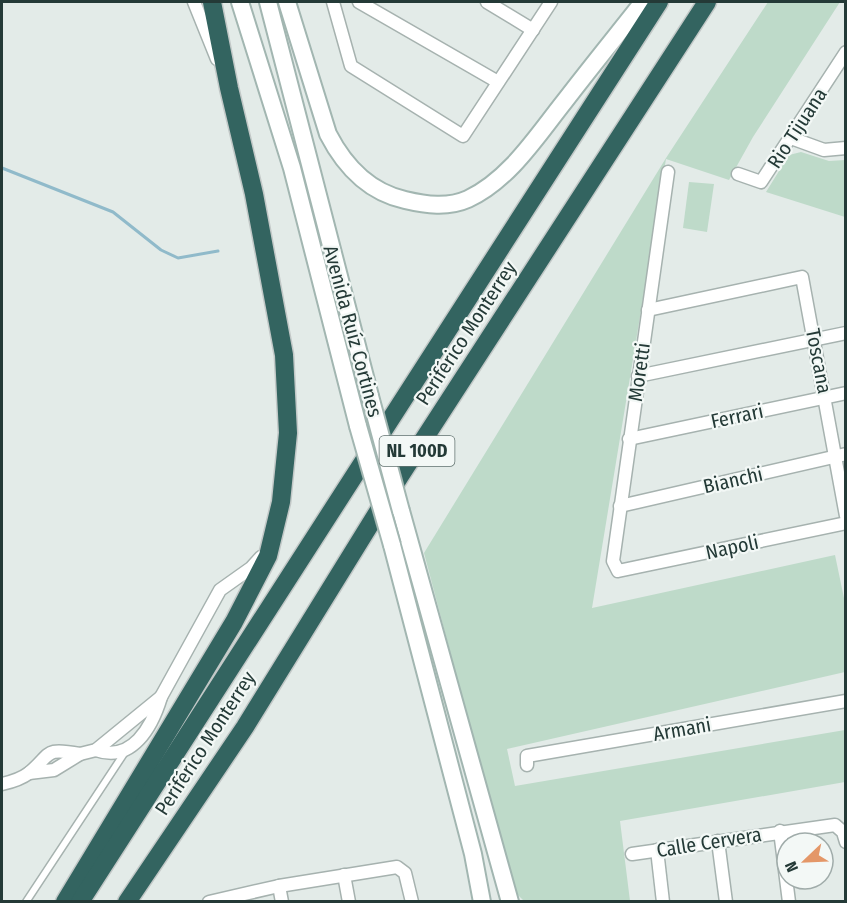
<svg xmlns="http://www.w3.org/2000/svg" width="847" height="903" viewBox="0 0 847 903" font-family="'Fira Sans Condensed',sans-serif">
	<rect width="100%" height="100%" fill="#e3ebe8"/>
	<g fill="#bedac9">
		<polygon points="768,2 840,2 753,137 729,180 666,159 592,608 835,555 845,603 845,672 507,749 515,786 845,730 845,782 620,821 630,901 524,901 513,890 424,553 666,158"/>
		<polygon points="801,152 829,161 845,160 845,217 766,192 789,155"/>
		<polygon points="689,182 714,184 707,232 683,228"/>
	</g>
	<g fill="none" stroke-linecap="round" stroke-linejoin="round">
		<polyline stroke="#90baca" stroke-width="3" points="2,168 113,212 161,250 178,258 218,251"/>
		<g stroke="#a6b2af" stroke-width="9">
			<polyline id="service" points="26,902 125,752"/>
		</g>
		<g stroke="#a6b2af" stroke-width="15">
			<g id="minor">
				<polyline points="194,2 217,59"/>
				<polyline points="333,2 351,66 463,136 551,2"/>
				<polyline points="359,2 498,82"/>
				<polyline points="487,2 533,30"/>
				<polyline points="791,138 824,150 846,148"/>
				<polyline points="668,172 613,561 618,571 846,523"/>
				<polyline points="738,174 761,182 846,52"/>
				<polyline points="648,310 802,277 846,516"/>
				<polyline points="638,376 846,333"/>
				<polyline points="629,439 846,393"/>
				<polyline points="620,506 846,454"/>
				<path d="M 96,750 C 132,763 152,727 161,697 L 220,590 L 251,568 L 261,557"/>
				<polyline points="527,765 527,756 846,701"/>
				<polyline points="29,773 54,770 80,754 96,750 161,697"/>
				<path d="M 2,784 C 11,782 21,779 29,773 C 52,754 43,747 80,754"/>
				<polyline points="780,831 789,902"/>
				<polyline points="718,841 726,902"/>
				<polyline points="657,850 663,902"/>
				<polyline points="632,854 835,825 843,832 846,842"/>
				<polyline points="344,875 349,902"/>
				<polyline points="279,886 282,902"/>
				<polyline points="209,902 279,886 397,867 405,873 412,902"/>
			</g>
		</g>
		<g stroke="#a2b6b1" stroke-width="20">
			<g id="secondary">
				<polyline points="240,2 292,168 358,426"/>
				<polyline points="268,2 370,396"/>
				<path d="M 287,2 L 328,134 C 345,167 369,192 405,200 C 426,205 448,208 468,199 C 509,180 537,136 564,102 C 590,68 617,35 643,2"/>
				<polyline points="401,511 510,902"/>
				<polyline points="392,545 473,854 482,902"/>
			</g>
		</g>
		<g stroke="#c2c8c7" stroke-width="21">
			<g id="motorway">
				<polyline points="65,902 234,622 268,556 281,502 288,433 284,355 254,194 229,88 212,2"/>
				<polyline points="80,902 659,2"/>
				<polyline points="127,902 245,727 400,476 707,2"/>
			</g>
		</g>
		<use href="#service" stroke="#fff" stroke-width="6"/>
		<use href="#minor" stroke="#fff" stroke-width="12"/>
		<use href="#secondary" stroke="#fff" stroke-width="16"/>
		<use href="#motorway" stroke="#336460" stroke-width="18"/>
		<g stroke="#a2b6b1" stroke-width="20" stroke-linecap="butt">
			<g id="secondary-bridge">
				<polyline points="370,396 401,511"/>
				<polyline points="358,426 392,545"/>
			</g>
		</g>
		<use href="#secondary-bridge" stroke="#fff" stroke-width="16"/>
	</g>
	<g text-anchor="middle" stroke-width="4.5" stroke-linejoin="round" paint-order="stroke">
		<rect fill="#f3f8f6" stroke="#627370" stroke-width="1.5" x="379.5" y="436" width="75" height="30" rx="4.5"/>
		<g font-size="18" font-weight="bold" fill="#243a37">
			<text x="417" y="457">NL 100D</text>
		</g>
		<g font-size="20" fill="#243a37" stroke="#f3f8f6">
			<text transform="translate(797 128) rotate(-57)" y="7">Rio Tijuana</text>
			<text transform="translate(353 331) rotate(75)" y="7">Avenida Ruíz Cortines</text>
			<text transform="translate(466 333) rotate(-57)" y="7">Periférico Monterrey</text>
			<text transform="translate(819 361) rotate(79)" y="7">Toscana</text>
			<text transform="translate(639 372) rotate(-82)" y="7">Moretti</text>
			<text transform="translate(737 416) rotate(-12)" y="7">Ferrari</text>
			<text transform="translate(733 480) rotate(-13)" y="7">Bianchi</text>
			<text transform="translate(732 547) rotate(-12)" y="7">Napoli</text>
			<text transform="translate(682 729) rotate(-10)" y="7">Armani</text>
			<text transform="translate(205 743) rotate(-57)" y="7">Periférico Monterrey</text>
			<text transform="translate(709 842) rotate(-9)" y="7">Calle Cervera</text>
		</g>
	</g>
	<rect width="847" height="903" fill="none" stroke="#243a37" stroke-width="6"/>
	<g transform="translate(805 861) rotate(247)"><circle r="28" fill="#f3f8f6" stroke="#a0acaa" stroke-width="1.5"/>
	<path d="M0-4.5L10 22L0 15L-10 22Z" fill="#e49768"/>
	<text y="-9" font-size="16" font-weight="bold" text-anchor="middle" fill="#243a37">N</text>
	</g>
</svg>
